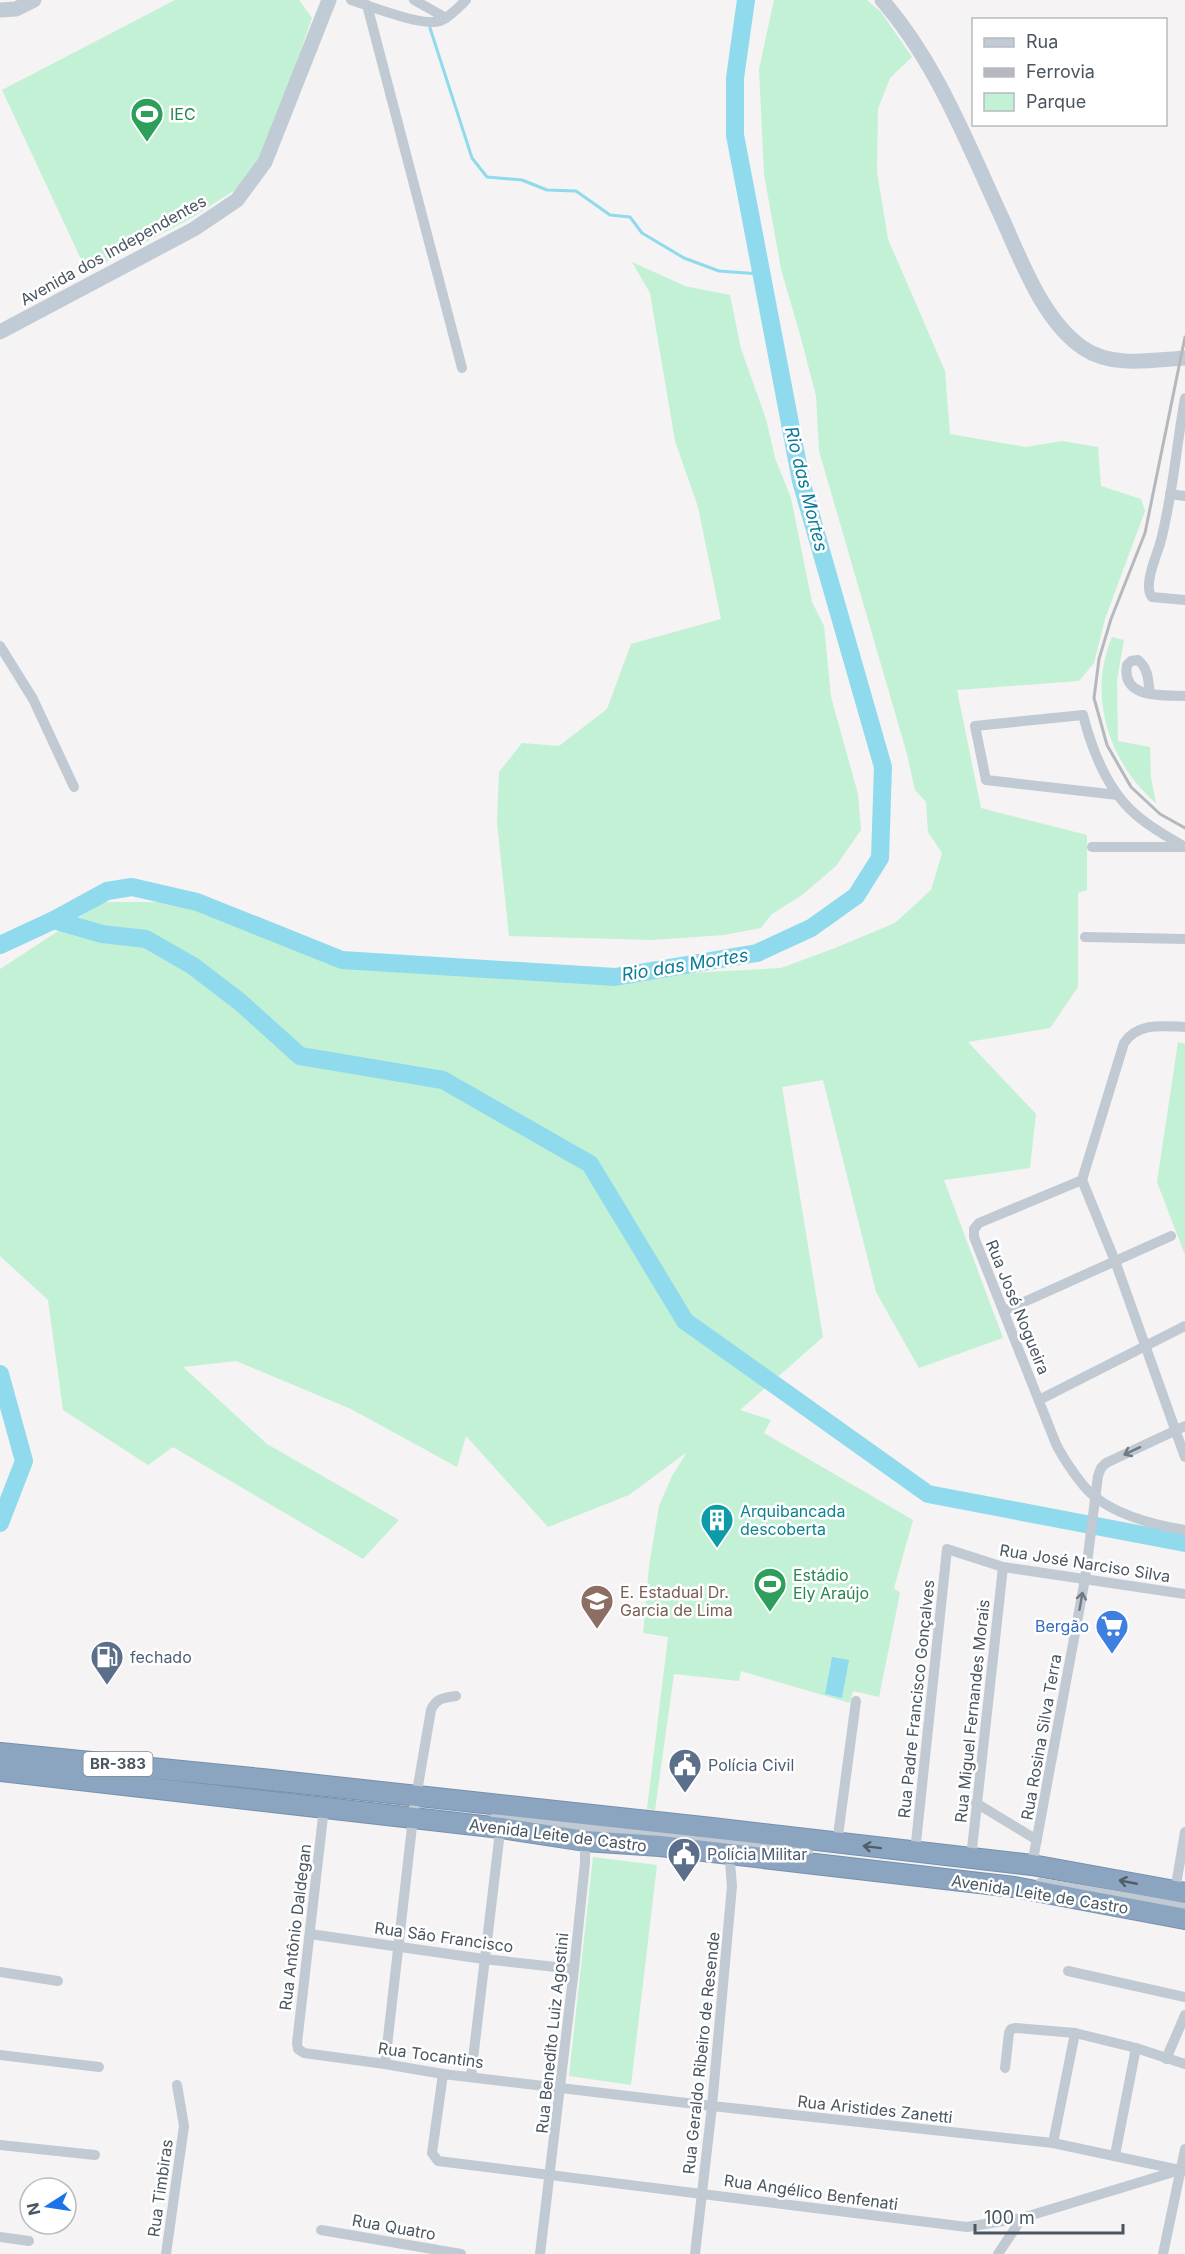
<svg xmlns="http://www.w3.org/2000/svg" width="1185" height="2254" viewBox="0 0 1185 2254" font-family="Inter,sans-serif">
	<rect width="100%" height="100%" fill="#f5f3f3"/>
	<g fill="#c3f1d5">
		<polygon points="175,0 299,0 312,18 272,133 262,154 235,190 188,220 87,272 2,90"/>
		<polygon points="774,0 867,0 881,12 912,57 890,78 878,109 877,172 888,239 945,371 950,434 1026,447 1062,441 1098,447 1101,486 1141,499 1145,511 1105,619 1094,663 1079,681 957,690 981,808 1087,835 1087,890 1078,893 1078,987 1050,1028 968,1042 1036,1114 1030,1168 944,1180 1003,1338 919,1368 876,1292 823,1080 782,1087 823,1337 740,1410 771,1420 764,1433 913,1520 894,1588 900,1593 879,1697 853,1691 850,1703 741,1671 739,1681 674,1674 655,1810 647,1809 668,1637 643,1633 649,1566 659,1506 672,1476 687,1452 629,1495 548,1527 466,1436 457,1467 351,1409 236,1361 183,1367 267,1444 399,1520 363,1559 173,1447 148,1465 63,1410 48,1300 0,1256 0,969 103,902 197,902 342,960 615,977 781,968 835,948 895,923 931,890 942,853 928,832 926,802 915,790 907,754 819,451 816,396 802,342 781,269 764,174 759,69"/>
		<polygon points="632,262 685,286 730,295 741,349 766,419 775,458 791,498 812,602 824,626 831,697 858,794 861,830 836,866 802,895 772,914 761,928 724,935 652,940 509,936 497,823 499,772 522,743 559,746 607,709 631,644 721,619 698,507 675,441 650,293"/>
		<path d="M 1112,637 L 1124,640 L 1117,680 L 1118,741 L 1150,747 L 1151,778 L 1156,803 C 1109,763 1087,696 1112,637 Z"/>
		<polygon points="1178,1042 1185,1044 1185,1255 1157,1182"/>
		<polygon points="593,1857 657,1865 631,2085 569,2076"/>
	</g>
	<polygon fill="#90daee" points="832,1657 849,1660 842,1698 825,1694"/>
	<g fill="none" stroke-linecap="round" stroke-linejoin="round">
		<polyline stroke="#90daee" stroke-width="3" points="430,28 472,158 487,177 522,180 547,190 576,191 610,215 630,217 642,233 684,258 719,271 760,274"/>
		<g stroke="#90daee" stroke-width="18">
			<polyline points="54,920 102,934 146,939 193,966 240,1002 300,1056 443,1080 590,1164 685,1321 928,1494 1185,1543"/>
			<polyline points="0,945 54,920 107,891 132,887 197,902 342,960 615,977 757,953 811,928 856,896 880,858 883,767 801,481 735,135 735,78 746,0"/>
			<polyline points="0,1374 24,1461 0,1523"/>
		</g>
		<g stroke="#7690ad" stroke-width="22">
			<g id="highway">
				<polyline points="0,1753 262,1779 712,1828 1032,1865 1185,1893"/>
				<polyline points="0,1771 501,1828 585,1841 660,1846 1014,1887 1185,1919"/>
			</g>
		</g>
		<g stroke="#c1cad2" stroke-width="10">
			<path d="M 351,0 C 370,6 422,27 440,21 C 450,17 459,7 466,0"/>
			<polyline points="414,0 446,18"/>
			<polyline points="367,5 462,368"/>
			<path d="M 1185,398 C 1176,447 1173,496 1160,544 C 1156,557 1143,586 1152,597 L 1185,600"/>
			<polyline points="1170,494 1185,496"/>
			<polyline points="0,646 33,699 74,787"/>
			<path d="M 1150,694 C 1148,681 1149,669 1138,660 L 1131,661 L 1127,665 C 1121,699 1162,695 1185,696"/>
			<path d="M 1118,795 L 986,780 L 975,726 L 1083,715 C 1092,750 1106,788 1134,813 C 1149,827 1168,837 1185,847"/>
			<polyline points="1092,847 1185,847"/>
			<polyline points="1085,937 1185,939"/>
			<path d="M 1185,1027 C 1162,1026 1138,1022 1124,1043 L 1082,1180 L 1115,1261 L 1185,1457"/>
			<path d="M 1082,1180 L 979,1223 L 974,1229 L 974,1237 L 1056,1444 C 1063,1458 1082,1487 1094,1496 C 1118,1516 1155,1525 1185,1530"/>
			<polyline points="1004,1311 1171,1236"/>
			<polyline points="1039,1400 1185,1326"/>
			<polyline points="976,1803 1037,1840"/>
			<polyline points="324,1808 297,2043 298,2049 304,2053 385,2064 443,2074 712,2106 1053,2143 1185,2171"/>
			<polyline points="495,1818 808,1853"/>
			<polyline points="837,1843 856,1701"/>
			<polyline points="915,1852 947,1549 1003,1567 1185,1594"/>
			<polyline points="971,1858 1003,1567"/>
			<polyline points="1032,1865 1085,1579 1098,1476 1101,1468 1106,1463 1185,1426"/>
			<polyline points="1040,1883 1185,1907"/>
			<polyline points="1175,1891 1185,1832"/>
			<polyline points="310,1934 484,1959 574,1969"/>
			<polyline points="1068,1971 1185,1997"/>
			<polyline points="0,1972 58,1981"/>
			<polyline points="0,2055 99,2067"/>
			<polyline points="1166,2059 1185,2015"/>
			<path d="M 385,2064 L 414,1809 L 431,1710 C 436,1698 444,1698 456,1696"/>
			<polyline points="1005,2068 1009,2033 1011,2029 1015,2028 1075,2033 1136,2048 1185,2064"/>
			<polyline points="443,2074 432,2153 438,2161 967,2227 1022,2218 1180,2170"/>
			<polyline points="471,2076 501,1823"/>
			<polyline points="1053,2143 1075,2033"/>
			<polyline points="0,2145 95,2155"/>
			<polyline points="1115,2155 1136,2048"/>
			<polyline points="321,2230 461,2254"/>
			<polyline points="0,2237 29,2241"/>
			<polyline points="166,2254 184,2126 177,2085"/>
			<polyline points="540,2254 574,1969 585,1863 585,1837"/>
			<polyline points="695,2254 712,2106 732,1886 729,1851"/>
			<polyline points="998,2254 1022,2218"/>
			<polyline points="1163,2254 1185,2149"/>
		</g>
		<g stroke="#c1cbd6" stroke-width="15">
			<path d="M 882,0 C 937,63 967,143 1002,218 C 1021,260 1043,321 1083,348 C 1112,368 1152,360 1185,358"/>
			<polyline points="0,10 16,9 34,0"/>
			<polyline points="0,332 194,229 237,200 265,162 329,0"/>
		</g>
		<use href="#highway" stroke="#8ba5c1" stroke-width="20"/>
		<polyline stroke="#b5b8bd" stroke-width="3" points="1185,337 1145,533 1111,619 1099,659 1094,698 1107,745 1131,787 1160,814 1185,828"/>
	</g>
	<defs><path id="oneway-shaft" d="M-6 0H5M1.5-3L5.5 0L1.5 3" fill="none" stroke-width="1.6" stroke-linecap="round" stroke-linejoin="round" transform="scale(1.5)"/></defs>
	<g stroke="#6e7983">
		<use href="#oneway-shaft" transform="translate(1132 1451) rotate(155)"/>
		<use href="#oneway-shaft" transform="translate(1081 1601) rotate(-80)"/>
	</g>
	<g stroke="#505e6b">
		<use href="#oneway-shaft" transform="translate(872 1847) rotate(-173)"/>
		<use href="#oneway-shaft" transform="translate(1128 1882) rotate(-169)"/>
	</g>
	<defs>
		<g id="stadium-pin" transform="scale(1.725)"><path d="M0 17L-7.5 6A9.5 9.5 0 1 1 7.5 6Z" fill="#2e9e5b" stroke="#fff"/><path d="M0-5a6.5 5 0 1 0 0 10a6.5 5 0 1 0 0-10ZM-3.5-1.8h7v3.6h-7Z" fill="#fff"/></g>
		<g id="building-pin" transform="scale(1.725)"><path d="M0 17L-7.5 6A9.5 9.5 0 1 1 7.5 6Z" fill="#0f9aa8" stroke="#fff"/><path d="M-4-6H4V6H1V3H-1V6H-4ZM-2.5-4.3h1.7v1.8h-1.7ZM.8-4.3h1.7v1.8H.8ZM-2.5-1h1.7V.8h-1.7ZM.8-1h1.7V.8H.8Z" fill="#fff"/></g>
		<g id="school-pin" transform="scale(1.725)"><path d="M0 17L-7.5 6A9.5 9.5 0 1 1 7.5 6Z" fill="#8d6e63" stroke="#fff"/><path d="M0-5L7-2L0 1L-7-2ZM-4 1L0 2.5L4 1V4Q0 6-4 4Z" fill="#fff"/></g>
		<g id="supermarket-pin" transform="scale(1.725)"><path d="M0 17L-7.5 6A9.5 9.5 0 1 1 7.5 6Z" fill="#3f7fe0" stroke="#fff"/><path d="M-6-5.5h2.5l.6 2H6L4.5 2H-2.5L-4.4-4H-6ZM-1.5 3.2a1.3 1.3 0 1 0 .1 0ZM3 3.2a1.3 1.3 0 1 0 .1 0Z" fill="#fff"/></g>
		<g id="fuel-pin" transform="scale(1.725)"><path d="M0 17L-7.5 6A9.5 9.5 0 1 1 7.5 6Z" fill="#5c6f8a" stroke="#fff"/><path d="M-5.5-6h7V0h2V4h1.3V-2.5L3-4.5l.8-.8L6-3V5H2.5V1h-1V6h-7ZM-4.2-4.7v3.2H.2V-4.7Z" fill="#fff"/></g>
		<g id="civic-pin" transform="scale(1.725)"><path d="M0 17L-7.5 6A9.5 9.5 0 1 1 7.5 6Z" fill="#5c6f8a" stroke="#fff"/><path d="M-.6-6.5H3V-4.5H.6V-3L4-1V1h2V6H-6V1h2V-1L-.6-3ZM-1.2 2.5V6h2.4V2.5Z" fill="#fff"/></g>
	</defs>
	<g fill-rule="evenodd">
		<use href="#stadium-pin" x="147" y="114"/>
		<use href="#building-pin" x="717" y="1520"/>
		<use href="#stadium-pin" x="770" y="1584"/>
		<use href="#school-pin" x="597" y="1601"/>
		<use href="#supermarket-pin" x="1112" y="1626"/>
		<use href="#fuel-pin" x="107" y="1657"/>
		<use href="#civic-pin" x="685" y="1765"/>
		<use href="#civic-pin" x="684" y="1854"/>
	</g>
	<g text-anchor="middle" stroke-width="5" stroke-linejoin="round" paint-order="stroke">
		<rect fill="#fff" stroke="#808990" stroke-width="1.5" x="83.5" y="1752" width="69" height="24" rx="4.5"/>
		<g font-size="15" font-weight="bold" fill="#4a5661">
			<text x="118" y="1769">BR-383</text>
		</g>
		<g font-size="16" fill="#27864d" stroke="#fff" text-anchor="start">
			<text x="170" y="120">IEC</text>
			<text x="793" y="1581">Estádio<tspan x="793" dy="18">Ely Araújo</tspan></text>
		</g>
		<g font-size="16" fill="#4a5661" stroke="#fff">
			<text transform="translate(113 250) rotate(-29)" y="6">Avenida dos Independentes</text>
			<text transform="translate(1018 1307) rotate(68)" y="6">Rua José Nogueira</text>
			<text transform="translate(1085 1563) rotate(9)" y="6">Rua José Narciso Silva</text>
			<text transform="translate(916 1699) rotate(-84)" y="6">Rua Padre Francisco Gonçalves</text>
			<text transform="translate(972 1711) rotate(-84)" y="6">Rua Miguel Fernandes Morais</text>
			<text transform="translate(1041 1737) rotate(-80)" y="6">Rua Rosina Silva Terra</text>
			<text transform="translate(558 1835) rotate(7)" y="6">Avenida Leite de Castro</text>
			<text transform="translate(1040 1894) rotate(9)" y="6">Avenida Leite de Castro</text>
			<text transform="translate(295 1927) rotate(-83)" y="6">Rua Antônio Daldegan</text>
			<text transform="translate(444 1937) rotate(8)" y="6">Rua São Francisco</text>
			<text transform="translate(552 2033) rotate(-84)" y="6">Rua Benedito Luiz Agostini</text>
			<text transform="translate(701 2053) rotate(-84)" y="6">Rua Geraldo Ribeiro de Resende</text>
			<text transform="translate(431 2055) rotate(8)" y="6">Rua Tocantins</text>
			<text transform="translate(875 2109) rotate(6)" y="6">Rua Aristides Zanetti</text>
			<text transform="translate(160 2188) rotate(-82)" y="6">Rua Timbiras</text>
			<text transform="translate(811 2192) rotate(8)" y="6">Rua Angélico Benfenati</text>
			<text transform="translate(394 2227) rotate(10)" y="6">Rua Quatro</text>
		</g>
		<g font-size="16" fill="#0d838f" stroke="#fff" text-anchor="start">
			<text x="740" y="1517">Arquibancada<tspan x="740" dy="18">descoberta</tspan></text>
		</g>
		<g font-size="16" fill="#785e54" stroke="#fff" text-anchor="start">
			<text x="620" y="1598">E. Estadual Dr.<tspan x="620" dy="18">Garcia de Lima</tspan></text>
		</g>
		<g font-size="16" fill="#366cbe" stroke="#fff" text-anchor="end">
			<text x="1089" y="1632">Bergão</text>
		</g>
		<g font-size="16" fill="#4e5e75" stroke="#fff" text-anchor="start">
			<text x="130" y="1663">fechado</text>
			<text x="708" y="1771">Polícia Civil</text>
			<text x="707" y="1860">Polícia Militar</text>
		</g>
		<g font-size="18" font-style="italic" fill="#0c7c9b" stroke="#fff">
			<text transform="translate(806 489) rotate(76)" y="6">Rio das Mortes</text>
			<text transform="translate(685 965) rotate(-9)" y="6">Rio das Mortes</text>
		</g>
	</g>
	<rect x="972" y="18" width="195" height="108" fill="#ffffff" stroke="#b7bbc0" stroke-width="1.5"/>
	<rect x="984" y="38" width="30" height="9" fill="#c1cbd6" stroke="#b7bbc0" stroke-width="1.5"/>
	<text x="1026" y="48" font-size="18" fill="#4a5661">Rua</text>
	<rect x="984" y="68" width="30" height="9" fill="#b5b8bd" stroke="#b7bbc0" stroke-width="1.5"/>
	<text x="1026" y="78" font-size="18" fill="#4a5661">Ferrovia</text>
	<rect x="984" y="93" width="30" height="18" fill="#c3f1d5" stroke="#b7bbc0" stroke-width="1.5"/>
	<text x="1026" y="108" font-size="18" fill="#4a5661">Parque</text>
	<g transform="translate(48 2206) rotate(258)"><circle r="28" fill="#ffffff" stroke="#b7bbc0" stroke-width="1.5"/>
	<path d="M0-4.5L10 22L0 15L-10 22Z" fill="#1a73e8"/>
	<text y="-9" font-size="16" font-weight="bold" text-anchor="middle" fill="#4a5661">N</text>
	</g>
	<path d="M975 2224v9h148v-9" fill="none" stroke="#4a5661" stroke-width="3"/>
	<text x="984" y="2224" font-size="18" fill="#4a5661" stroke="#ffffff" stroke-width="4.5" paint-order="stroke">100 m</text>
</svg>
